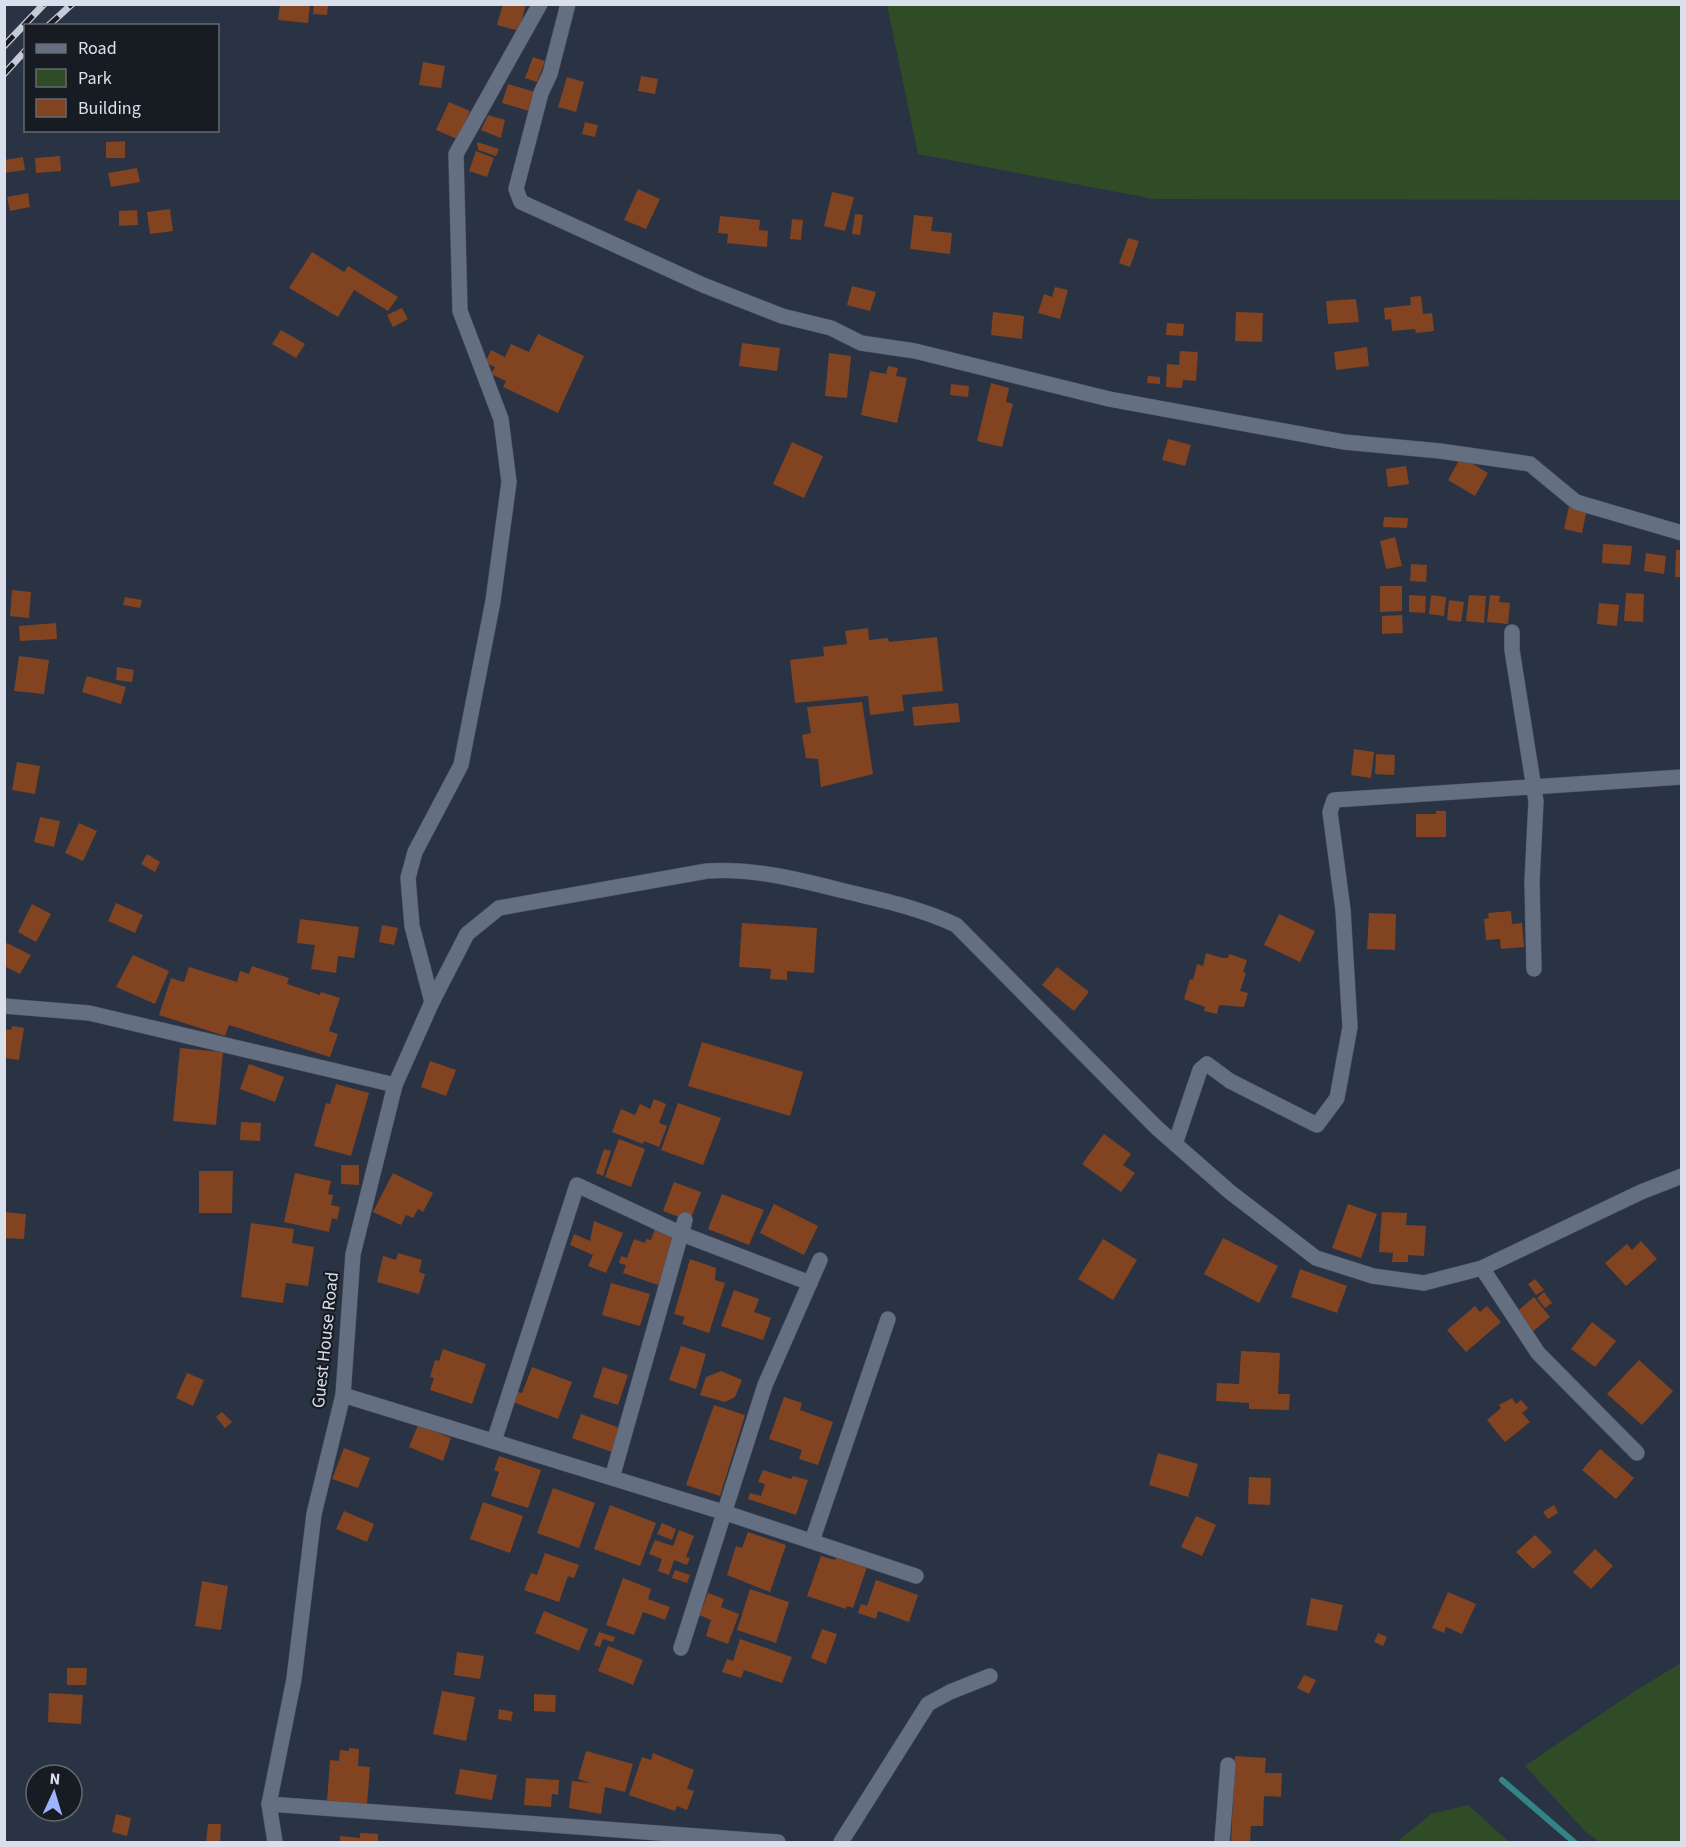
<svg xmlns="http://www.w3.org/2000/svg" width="1686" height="1847" viewBox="0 0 1686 1847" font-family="'Source Sans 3',sans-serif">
	<rect width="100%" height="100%" fill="#2a3344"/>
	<g fill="#304c27">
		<polygon points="887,5 1681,5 1681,200 1154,199 918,154"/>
		<polygon points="1681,1663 1681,1842 1599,1842 1585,1831 1525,1766 1635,1691"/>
		<polygon points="1468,1805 1509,1842 1397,1842 1431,1814"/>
	</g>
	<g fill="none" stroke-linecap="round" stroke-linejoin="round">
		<polyline stroke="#328487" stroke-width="6" points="1502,1780 1574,1842"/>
	</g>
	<g fill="#814320">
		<polygon points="280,4 310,4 308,23 278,20"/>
		<polygon points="314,4 328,4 327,15 313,14"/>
		<polygon points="503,4 526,4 519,31 497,25"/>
		<polygon points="533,57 545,61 537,82 525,78"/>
		<polygon points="423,62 445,66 441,88 419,85"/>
		<polygon points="641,76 658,79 655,94 638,91"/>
		<polygon points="567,77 584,82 576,112 558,107"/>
		<polygon points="508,84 535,92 529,111 502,103"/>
		<polygon points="449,102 470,111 457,139 436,130"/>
		<polygon points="488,115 505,120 501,138 481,130"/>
		<polygon points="585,122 598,125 595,137 582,134"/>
		<polygon points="125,141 125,158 106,158 106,142"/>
		<polygon points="477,142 499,149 496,156 478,150"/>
		<polygon points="476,151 494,158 487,177 469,171"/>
		<polygon points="60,156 61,171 36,173 35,158"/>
		<polygon points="23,157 25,170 4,173 4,160"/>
		<polygon points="137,168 140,182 111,187 108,173"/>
		<polygon points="638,189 660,199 646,229 624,220"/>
		<polygon points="832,192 854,197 845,231 824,226"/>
		<polygon points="28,193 30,207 10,211 7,197"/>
		<polygon points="170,209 173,231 150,234 147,212"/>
		<polygon points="137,210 138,225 119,226 119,211"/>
		<polygon points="855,214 863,215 860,235 852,234"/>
		<polygon points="914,215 933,217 931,231 952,233 950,254 910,249"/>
		<polygon points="720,216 760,220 759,230 768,231 767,247 727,243 728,234 718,233"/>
		<polygon points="792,219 803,220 801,240 790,239"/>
		<polygon points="1128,238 1139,241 1130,267 1119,263"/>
		<polygon points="312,252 344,272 348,266 398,297 388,311 354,290 338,317 289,288"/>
		<polygon points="852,286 876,292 870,311 847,305"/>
		<polygon points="1055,287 1068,290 1060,319 1038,313 1044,294 1052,297"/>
		<polygon points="1421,296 1423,314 1432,313 1434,331 1416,333 1415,329 1392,331 1391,319 1385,320 1384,308 1411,305 1410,297"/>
		<polygon points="1356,299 1359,322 1328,324 1326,301"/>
		<polygon points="402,308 408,319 393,327 387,315"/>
		<polygon points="993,312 1024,316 1022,339 991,335"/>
		<polygon points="1236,312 1263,313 1262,342 1235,341"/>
		<polygon points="1167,323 1184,324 1183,336 1166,335"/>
		<polygon points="281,330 305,344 296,358 272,344"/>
		<polygon points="538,334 584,356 558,413 503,387 506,381 491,374 495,367 485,363 491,350 505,357 511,344 529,352"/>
		<polygon points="742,343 780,348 777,371 739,366"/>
		<polygon points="1367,347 1369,366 1336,370 1334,352"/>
		<polygon points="1180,351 1198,352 1196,381 1183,380 1182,388 1166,387 1167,364 1179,365"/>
		<polygon points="829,353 851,356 847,398 825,396"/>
		<polygon points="888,366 898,368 896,376 907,378 897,423 861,415 870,371 886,374"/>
		<polygon points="1148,376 1160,377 1160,384 1147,383"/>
		<polygon points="991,383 1009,388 1006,402 1013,404 1002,447 977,441"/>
		<polygon points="951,384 969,386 968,397 950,395"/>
		<polygon points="1168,439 1191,445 1185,466 1162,460"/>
		<polygon points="792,442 823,456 804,498 773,484"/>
		<polygon points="1461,457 1488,473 1475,496 1448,480"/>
		<polygon points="1406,466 1409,484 1388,487 1386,469"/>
		<polygon points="1569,506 1587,509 1582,533 1564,529"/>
		<polygon points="1384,517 1408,518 1407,528 1383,527"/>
		<polygon points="1395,537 1402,566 1386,569 1380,541"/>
		<polygon points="1603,544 1632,546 1630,565 1602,563"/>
		<polygon points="1676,550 1682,550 1682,577 1675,577"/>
		<polygon points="1646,553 1666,556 1664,574 1644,571"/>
		<polygon points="1411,564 1427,565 1426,582 1410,581"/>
		<polygon points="1380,586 1402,586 1402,611 1380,612"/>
		<polygon points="12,590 31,592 29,618 10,616"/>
		<polygon points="1626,593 1644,594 1643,622 1624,621"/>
		<polygon points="1409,595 1426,596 1425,613 1409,612"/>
		<polygon points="1431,595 1446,597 1444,616 1429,614"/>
		<polygon points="1469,595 1486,596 1484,623 1466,621"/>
		<polygon points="1490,595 1500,596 1499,602 1510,603 1508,624 1487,622"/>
		<polygon points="125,597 142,600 140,608 123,605"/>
		<polygon points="1449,600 1464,602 1461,622 1447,620"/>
		<polygon points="1599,603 1619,605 1617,626 1597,624"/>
		<polygon points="1402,615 1403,633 1382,634 1382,616"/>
		<polygon points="56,623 57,639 20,641 19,626"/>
		<polygon points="868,628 869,640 888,638 889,642 937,637 943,691 902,695 904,711 870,715 868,696 795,703 790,660 824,656 823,647 847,644 845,631"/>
		<polygon points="19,656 49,660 44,694 14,691"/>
		<polygon points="117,667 134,670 132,682 116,680"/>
		<polygon points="87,676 126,687 121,704 82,692"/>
		<polygon points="862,702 873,774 821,787 818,759 806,758 802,735 811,733 807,707"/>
		<polygon points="958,703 960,722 914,726 912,707"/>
		<polygon points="1354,749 1374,752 1371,778 1351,775"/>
		<polygon points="1376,754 1395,755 1394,775 1375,774"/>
		<polygon points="17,762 40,766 35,794 12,790"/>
		<polygon points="1436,811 1446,811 1446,837 1416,837 1416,814 1436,814"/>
		<polygon points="40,817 60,821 54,847 34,842"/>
		<polygon points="79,823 97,831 83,861 65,853"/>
		<polygon points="147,854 160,862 155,872 141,864"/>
		<polygon points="116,903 143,915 135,933 108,921"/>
		<polygon points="32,904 51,914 36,942 18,932"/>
		<polygon points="1511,911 1512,924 1522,923 1524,947 1501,949 1500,939 1486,940 1484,919 1489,918 1488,913"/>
		<polygon points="1369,913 1396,914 1395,950 1367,949"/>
		<polygon points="1279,914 1315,931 1300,962 1264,945"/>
		<polygon points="300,919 359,927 354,958 338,956 336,973 311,969 315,945 297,943"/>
		<polygon points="742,923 817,928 814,973 787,971 787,980 770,979 771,969 739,967"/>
		<polygon points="382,925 398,928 394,945 379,942"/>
		<polygon points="7,943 31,955 20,974 4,966 4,948"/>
		<polygon points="1206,953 1222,958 1228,958 1229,954 1247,960 1243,972 1246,973 1240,991 1248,993 1244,1007 1219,1005 1217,1014 1204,1011 1205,1007 1184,999 1190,979 1193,980 1197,964 1203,966"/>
		<polygon points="133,955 169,971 155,1004 116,987"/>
		<polygon points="252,966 289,978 287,984 320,995 321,992 340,998 329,1031 338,1034 330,1057 229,1025 225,1036 159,1015 171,978 184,982 189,967 237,982 240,971 249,974"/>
		<polygon points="1057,967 1089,992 1074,1011 1042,985"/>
		<polygon points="12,1026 24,1028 19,1060 4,1058 4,1029 11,1030"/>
		<polygon points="702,1042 803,1072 790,1116 688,1086"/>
		<polygon points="180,1048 223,1052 216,1125 173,1121"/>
		<polygon points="430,1061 456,1070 446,1096 421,1087"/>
		<polygon points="249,1064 284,1077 275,1102 240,1089"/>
		<polygon points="336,1084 369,1093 351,1156 314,1146 326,1103 330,1104"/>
		<polygon points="654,1099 666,1104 659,1123 667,1126 659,1147 644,1141 643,1144 612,1132 621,1109 635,1115 640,1104 650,1109"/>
		<polygon points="678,1103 721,1118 703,1165 661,1150"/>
		<polygon points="241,1122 261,1123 260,1141 240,1140"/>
		<polygon points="1104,1134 1131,1154 1123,1165 1135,1173 1121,1192 1082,1164"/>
		<polygon points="619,1139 645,1149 631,1187 605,1177"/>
		<polygon points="604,1149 611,1151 603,1176 596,1173"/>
		<polygon points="341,1165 359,1165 359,1185 341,1184"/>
		<polygon points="199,1171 233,1171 232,1213 199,1213"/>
		<polygon points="295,1173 331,1181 328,1194 333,1195 331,1205 340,1207 337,1220 332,1218 329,1232 284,1222"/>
		<polygon points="393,1173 433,1193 423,1212 418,1209 413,1218 406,1215 401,1225 373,1212"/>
		<polygon points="674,1182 701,1192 690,1221 663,1211"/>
		<polygon points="722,1194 764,1210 749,1245 708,1229"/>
		<polygon points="774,1204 818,1226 804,1255 760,1233"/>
		<polygon points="1348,1204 1377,1214 1361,1258 1332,1248"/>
		<polygon points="4,1212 26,1214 24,1239 4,1238"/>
		<polygon points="1382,1212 1407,1213 1406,1225 1426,1226 1424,1256 1408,1255 1408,1262 1392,1262 1393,1253 1379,1252"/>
		<polygon points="594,1221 623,1233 606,1273 588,1266 593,1255 570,1245 574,1234 590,1241"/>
		<polygon points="251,1223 294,1229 292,1243 314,1247 308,1286 286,1283 283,1303 241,1297"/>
		<polygon points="655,1229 675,1236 658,1285 623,1273 626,1265 619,1263 621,1256 627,1258 634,1239 645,1243 646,1239 651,1240"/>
		<polygon points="1223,1238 1278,1266 1259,1303 1204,1274"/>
		<polygon points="1103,1239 1137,1260 1113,1300 1078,1279"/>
		<polygon points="1641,1241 1657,1259 1626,1286 1605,1263 1627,1244 1632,1250"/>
		<polygon points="398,1253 422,1260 419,1272 425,1274 419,1294 377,1282 383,1256 396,1260"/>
		<polygon points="690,1259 716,1268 715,1280 725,1283 709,1333 682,1324 685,1317 674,1314"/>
		<polygon points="1300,1269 1347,1286 1337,1313 1291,1297"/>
		<polygon points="1535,1279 1544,1290 1536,1295 1528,1284"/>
		<polygon points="611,1283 650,1294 640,1326 602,1315"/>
		<polygon points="734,1290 759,1299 754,1312 771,1318 763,1340 721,1326"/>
		<polygon points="1544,1292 1552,1303 1545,1308 1537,1298"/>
		<polygon points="1534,1297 1550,1317 1531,1333 1515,1313"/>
		<polygon points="1475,1306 1480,1312 1487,1306 1501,1322 1466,1352 1447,1330"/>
		<polygon points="1592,1322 1616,1341 1595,1367 1571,1349"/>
		<polygon points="681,1346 706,1354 696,1389 669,1380"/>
		<polygon points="443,1349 486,1364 472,1404 430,1390 434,1378 430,1377 435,1360 439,1361"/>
		<polygon points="1241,1351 1280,1353 1278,1394 1290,1394 1289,1410 1249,1409 1249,1403 1216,1401 1217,1383 1239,1384"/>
		<polygon points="1639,1360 1673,1391 1642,1425 1607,1394"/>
		<polygon points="532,1367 572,1382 558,1419 513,1402 517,1392 522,1393"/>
		<polygon points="603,1367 628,1375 618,1405 593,1397"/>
		<polygon points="721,1371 742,1380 735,1397 725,1402 700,1395 706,1377"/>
		<polygon points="187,1373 204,1380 193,1406 176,1398"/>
		<polygon points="784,1397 802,1403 800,1410 833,1422 818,1465 799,1459 802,1450 769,1439"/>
		<polygon points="1512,1398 1516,1404 1521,1400 1528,1408 1522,1413 1530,1422 1505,1442 1487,1420 1501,1408 1499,1405"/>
		<polygon points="714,1405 745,1415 720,1496 686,1485"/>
		<polygon points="222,1412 232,1422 225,1428 216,1417"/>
		<polygon points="581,1414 620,1428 612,1452 572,1438"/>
		<polygon points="418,1425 451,1438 443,1461 409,1447"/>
		<polygon points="344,1448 370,1458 358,1488 332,1479"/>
		<polygon points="1600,1449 1634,1478 1616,1499 1582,1470"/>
		<polygon points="1158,1453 1198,1464 1188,1497 1149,1485"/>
		<polygon points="499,1456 541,1470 528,1508 491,1496 499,1472 494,1470"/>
		<polygon points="763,1470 791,1479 793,1476 808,1480 796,1515 748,1499 750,1493 761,1496 765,1484 758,1482"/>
		<polygon points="1249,1477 1271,1478 1270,1505 1248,1504"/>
		<polygon points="553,1488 595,1503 579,1548 537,1533"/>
		<polygon points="483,1502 523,1516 510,1553 470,1539"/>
		<polygon points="610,1505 656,1523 640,1566 594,1549"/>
		<polygon points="1554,1505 1558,1513 1548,1519 1543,1512"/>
		<polygon points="344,1511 374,1524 367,1542 336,1529"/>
		<polygon points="1196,1516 1216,1525 1202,1556 1181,1547"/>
		<polygon points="662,1523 676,1529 672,1540 657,1534"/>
		<polygon points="679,1530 694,1536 686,1557 690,1558 687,1565 674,1560 669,1575 658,1571 662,1559 649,1554 655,1540 673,1546"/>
		<polygon points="748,1532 786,1545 770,1592 727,1575 736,1546 742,1548"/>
		<polygon points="1535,1535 1552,1552 1533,1569 1516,1552"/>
		<polygon points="1595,1549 1613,1566 1591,1589 1573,1572"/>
		<polygon points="545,1553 579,1565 574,1578 568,1576 559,1602 524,1590 531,1573 537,1575"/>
		<polygon points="821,1556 835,1560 836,1556 867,1567 853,1608 847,1606 846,1609 807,1596"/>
		<polygon points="675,1570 690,1575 687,1583 672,1578"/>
		<polygon points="623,1578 651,1589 648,1599 670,1607 665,1620 643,1612 634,1635 606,1625"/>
		<polygon points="876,1580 918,1595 909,1622 878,1611 876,1619 858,1613 861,1604 867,1606"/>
		<polygon points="202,1581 228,1586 221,1630 195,1626"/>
		<polygon points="750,1589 789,1602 776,1643 737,1630"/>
		<polygon points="1448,1592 1476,1604 1462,1634 1446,1627 1444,1633 1432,1628"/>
		<polygon points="708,1593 724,1599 721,1607 739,1614 728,1644 706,1636 711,1620 699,1615"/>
		<polygon points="1311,1598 1343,1605 1337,1631 1306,1625"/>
		<polygon points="544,1611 588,1629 579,1651 535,1633"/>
		<polygon points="822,1629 837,1634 826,1664 811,1658"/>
		<polygon points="599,1632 615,1637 613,1642 603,1639 600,1647 594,1645"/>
		<polygon points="1378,1633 1387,1637 1383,1646 1374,1642"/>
		<polygon points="740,1639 792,1657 782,1683 744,1670 741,1678 722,1672 727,1659 733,1661"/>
		<polygon points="608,1646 643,1660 633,1685 598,1671"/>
		<polygon points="457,1652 484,1656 480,1679 454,1675"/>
		<polygon points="67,1668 87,1668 86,1685 67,1685"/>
		<polygon points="1304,1675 1316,1680 1309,1694 1297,1688"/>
		<polygon points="442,1691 475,1697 466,1741 433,1734"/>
		<polygon points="49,1693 83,1695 81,1724 48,1722"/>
		<polygon points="534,1694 556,1695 555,1712 534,1711"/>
		<polygon points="499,1709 513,1712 511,1721 498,1719"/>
		<polygon points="349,1748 359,1749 358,1766 370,1767 367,1805 327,1801 330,1760 339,1761 340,1750 349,1751"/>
		<polygon points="586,1751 633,1764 625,1792 605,1787 601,1814 569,1808 572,1781 591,1783 578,1779"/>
		<polygon points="653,1753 694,1770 687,1789 694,1791 687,1810 677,1806 675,1811 629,1795 642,1757 651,1760"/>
		<polygon points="1235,1756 1266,1758 1265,1773 1282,1773 1281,1797 1264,1796 1263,1826 1251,1826 1250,1842 1231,1842"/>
		<polygon points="460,1769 497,1775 492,1800 455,1794"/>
		<polygon points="526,1778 559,1780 558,1795 552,1794 551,1807 524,1805"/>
		<polygon points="116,1814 131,1818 127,1836 112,1832"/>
		<polygon points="208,1824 221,1824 220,1842 206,1842"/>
		<polygon points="360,1833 378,1834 378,1842 340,1842 340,1836 360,1838"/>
	</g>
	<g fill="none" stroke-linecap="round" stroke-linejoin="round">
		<g stroke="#4a5160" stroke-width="16">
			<g id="minor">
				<polyline points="568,4 550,74 541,93 516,189 521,202 703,285 782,316 831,328 861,343 915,351 1109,399 1344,442 1440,451 1530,464 1576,502 1682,533"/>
				<polyline points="1512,632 1512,650 1536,801 1532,882 1534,969"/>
				<polyline points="432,1002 412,926 408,878 415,852 461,765 493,601 509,482 501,419 460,311 456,154 540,4"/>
				<polyline points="4,1006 89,1013 395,1085"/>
				<polyline points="1175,1144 1200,1070 1207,1064 1230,1081 1317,1125 1337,1098 1350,1027 1343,910 1330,812 1334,800 1682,777"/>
				<polyline points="1482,1268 1538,1353 1637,1453"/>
				<polyline points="343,1395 726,1513 916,1576"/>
				<polyline points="494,1441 577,1185 682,1234 810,1283"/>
				<polyline points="612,1478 685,1220"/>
				<polyline points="812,1541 888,1319"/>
				<polyline points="681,1648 765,1385 820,1260"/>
				<polyline points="269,1804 778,1842"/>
				<polyline points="841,1842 928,1704 950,1692 990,1676"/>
				<polyline points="1222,1842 1228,1765"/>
			</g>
		</g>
		<g stroke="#4a5160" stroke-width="16">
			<path id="secondary" d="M 275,1842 L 269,1804 L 294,1679 L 314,1514 L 343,1395 L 353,1254 L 395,1085 L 432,1002 L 467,934 L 499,908 L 707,871 C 752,868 797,879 840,890 C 881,900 917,907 956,925 L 1157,1128 L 1230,1192 L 1316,1258 L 1373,1276 L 1424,1283 L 1482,1268 L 1641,1192 L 1682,1176"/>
		</g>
		<use href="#minor" stroke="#646f82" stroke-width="15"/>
		<use href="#secondary" stroke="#646f82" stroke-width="15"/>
		<g stroke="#c4cad6" stroke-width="7">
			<g id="rail">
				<polyline points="48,26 72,4"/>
				<polyline points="4,46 44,4"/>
				<polyline points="4,74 26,50"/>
			</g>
		</g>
		<use href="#rail" stroke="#171b22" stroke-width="4.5" stroke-dasharray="14" stroke-linecap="butt"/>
	</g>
	<g text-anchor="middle" stroke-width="4.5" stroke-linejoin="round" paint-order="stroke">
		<g font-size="18" fill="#dae0eb" stroke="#171b22">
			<text transform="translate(325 1340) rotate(-84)" y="6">Guest House Road</text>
		</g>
	</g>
	<rect width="1686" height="1847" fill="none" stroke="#dae0eb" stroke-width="12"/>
	<rect x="24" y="24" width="195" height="108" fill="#171b22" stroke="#656a72" stroke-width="1.5"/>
	<rect x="36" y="44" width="30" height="9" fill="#646f82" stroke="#656a72" stroke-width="1.5"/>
	<text x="78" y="54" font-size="18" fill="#dae0eb">Road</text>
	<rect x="36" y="69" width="30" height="18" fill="#304c27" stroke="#656a72" stroke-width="1.5"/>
	<text x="78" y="84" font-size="18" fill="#dae0eb">Park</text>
	<rect x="36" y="99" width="30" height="18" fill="#814320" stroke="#656a72" stroke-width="1.5"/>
	<text x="78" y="114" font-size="18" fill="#dae0eb">Building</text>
	<g transform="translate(54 1793) rotate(4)"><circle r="28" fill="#171b22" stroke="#656a72" stroke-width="1.5"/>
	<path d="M0-4.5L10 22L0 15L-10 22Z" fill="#9eb3fd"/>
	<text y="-9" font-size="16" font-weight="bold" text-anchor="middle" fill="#dae0eb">N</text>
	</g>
</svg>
